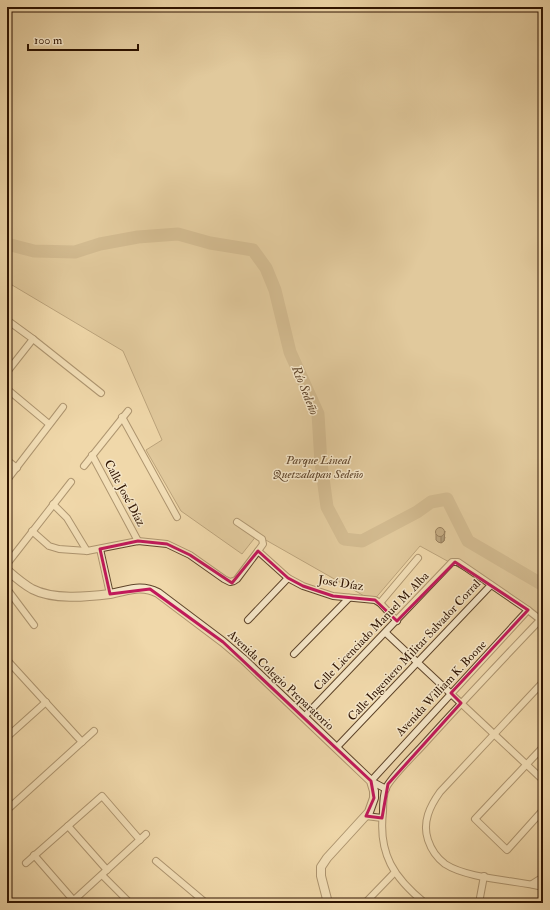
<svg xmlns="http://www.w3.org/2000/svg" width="550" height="910" viewBox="0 0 550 910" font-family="'IM FELL Double Pica',serif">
	<rect width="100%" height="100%" fill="#f0d8aa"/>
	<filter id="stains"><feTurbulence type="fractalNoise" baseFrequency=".005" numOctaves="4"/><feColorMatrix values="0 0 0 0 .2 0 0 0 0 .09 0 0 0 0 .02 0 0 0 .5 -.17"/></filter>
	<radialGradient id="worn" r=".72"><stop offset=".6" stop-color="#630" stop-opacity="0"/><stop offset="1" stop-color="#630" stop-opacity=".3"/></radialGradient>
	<polygon fill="#cfb78d" stroke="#7e6546" points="7,7 543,7 543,622 522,602 420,546 373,601 257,535 242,554 181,511 146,450 162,440 123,351 7,282"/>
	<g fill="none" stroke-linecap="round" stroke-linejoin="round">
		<polyline stroke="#ae9570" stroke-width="13" points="7,244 34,251 75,252 100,244 138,237 178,234 210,243 253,250 266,268 275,290 290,352 318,414 321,463 327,507 344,539 362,541 417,512 431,502 447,499 468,541 543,585"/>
		<g stroke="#5e442a" stroke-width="8">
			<g id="minor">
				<polyline points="7,320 33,339 101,393"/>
				<polyline points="7,372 33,339"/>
				<polyline points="7,389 49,424"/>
				<polyline points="122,417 177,517"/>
				<polyline points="92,455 138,541"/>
				<polyline points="7,460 17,468"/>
				<polyline points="84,466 128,411"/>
				<polyline points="7,480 63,407"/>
				<polyline points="53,504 67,518 87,551"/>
				<polyline points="237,522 262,539 263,544 258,551"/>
				<polyline points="32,531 49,546 59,549 87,551 138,541 167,544 190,555 224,579 230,582 234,581 237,579 258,551 288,578 303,586 333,596 375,600 380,603 397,621"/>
				<polyline points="100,549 110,594"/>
				<polyline points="7,564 71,482"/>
				<polyline points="7,589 34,625"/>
				<polyline points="380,603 418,558"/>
				<polyline points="248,620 288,578"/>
				<polyline points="386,633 543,780"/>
				<polyline points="294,654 349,598"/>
				<polyline points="7,660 82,742"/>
				<path d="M 543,682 L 440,792 C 430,806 422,822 428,840 C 431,849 437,858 445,864 C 468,879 515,880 543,887"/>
				<polyline points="304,717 452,562 458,562 528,610 542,621"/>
				<polyline points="7,737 46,702"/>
				<polyline points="543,747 475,819 507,850 543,810"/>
				<polyline points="336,748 491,585"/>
				<polyline points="386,789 371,781 528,610"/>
				<polyline points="7,810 94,731"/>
				<polyline points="366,816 382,818"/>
				<polyline points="68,826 107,870"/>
				<polyline points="34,855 75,902"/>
				<polyline points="156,861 206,903"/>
				<polyline points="26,863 102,796 140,840"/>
				<polyline points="102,875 130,903"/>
				<polyline points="532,884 543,877"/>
				<polyline points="74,900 146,834"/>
				<polyline points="365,903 395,872"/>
				<path d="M 425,903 C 394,878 378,854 383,812 C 383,804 383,795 386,788 C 391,777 415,754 424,744 C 462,702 501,661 540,620"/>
				<polyline points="479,903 484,876"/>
			</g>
		</g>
		<g stroke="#5e442a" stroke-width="10">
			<path id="tertiary" d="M 7,570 C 15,577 23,584 32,589 C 53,600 86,597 110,594 C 128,591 140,584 158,593 L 223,642 L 243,659 L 371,781 L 374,791 L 374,798 L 369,812 L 327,858 L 321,867 L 321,876 L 328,903"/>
		</g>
		<use href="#minor" stroke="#f5e6c8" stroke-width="6"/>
		<use href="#tertiary" stroke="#f5e6c8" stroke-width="8"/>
	</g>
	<polygon fill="#7e684c" stroke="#2e1300" points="436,534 445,537 444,541 441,543 438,542 436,540"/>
	<polygon fill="#67553e" stroke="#2e1300" points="445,531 444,541 441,543 441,537"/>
	<circle fill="#937958" stroke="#2e1300" cx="440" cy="532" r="4.5"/>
	<path d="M0 0H550V910H0ZM 138,541 L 167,544 L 190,555 L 232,583 L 258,551 L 288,578 L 303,586 L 333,596 L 375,600 L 397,621 L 455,562 L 528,610 L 451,693 L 461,703 L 388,784 L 382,818 L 366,816 L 374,798 L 371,781 L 223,642 L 150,589 L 110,594 L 100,549 Z" fill="#f0d8aa" fill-opacity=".55" fill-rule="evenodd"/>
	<path fill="none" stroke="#c2185b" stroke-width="3" stroke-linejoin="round" d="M 138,541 L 167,544 L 190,555 L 232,583 L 258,551 L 288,578 L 303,586 L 333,596 L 375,600 L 397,621 L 455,562 L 528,610 L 451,693 L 461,703 L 388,784 L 382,818 L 366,816 L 374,798 L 371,781 L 223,642 L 150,589 L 110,594 L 100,549 Z"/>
	<g text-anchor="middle" stroke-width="3" stroke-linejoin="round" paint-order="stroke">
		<g font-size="12" font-style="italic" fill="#5e442a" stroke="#f5e6c8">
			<text x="318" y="464">Parque Lineal<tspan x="318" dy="14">Quetzalapan Sedeño</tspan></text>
		</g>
		<g font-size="12" fill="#2e1300" stroke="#f5e6c8">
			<text transform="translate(125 493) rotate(62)" y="4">Calle José Díaz</text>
			<text transform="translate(341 583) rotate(9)" y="4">José Díaz</text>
			<text transform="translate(371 631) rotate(-46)" y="4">Calle Licenciado Manuel M. Alba</text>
			<text transform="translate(414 650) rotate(-47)" y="4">Calle Ingeniero Militar Salvador Corral</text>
			<text transform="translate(281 680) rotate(43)" y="4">Avenida Colegio Preparatorio</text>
			<text transform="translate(441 688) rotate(-47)" y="4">Avenida William K. Boone</text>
		</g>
		<g font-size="13" font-style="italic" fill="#61472d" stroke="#f5e6c8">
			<text transform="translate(306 390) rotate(68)" y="5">Río Sedeño</text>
		</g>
	</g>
	<rect width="550" height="910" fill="none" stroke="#f0d8aa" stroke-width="24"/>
	<rect x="8" y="8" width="534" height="894" fill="none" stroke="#2e1300" stroke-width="2"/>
	<rect x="12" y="12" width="526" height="886" fill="none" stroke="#2e1300"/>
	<path d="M28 44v6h110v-6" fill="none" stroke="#2e1300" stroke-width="2"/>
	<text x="34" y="44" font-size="12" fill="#2e1300" stroke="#f5e6c8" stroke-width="3" paint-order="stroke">100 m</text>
	<rect width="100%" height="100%" filter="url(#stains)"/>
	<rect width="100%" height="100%" fill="url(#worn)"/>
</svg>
